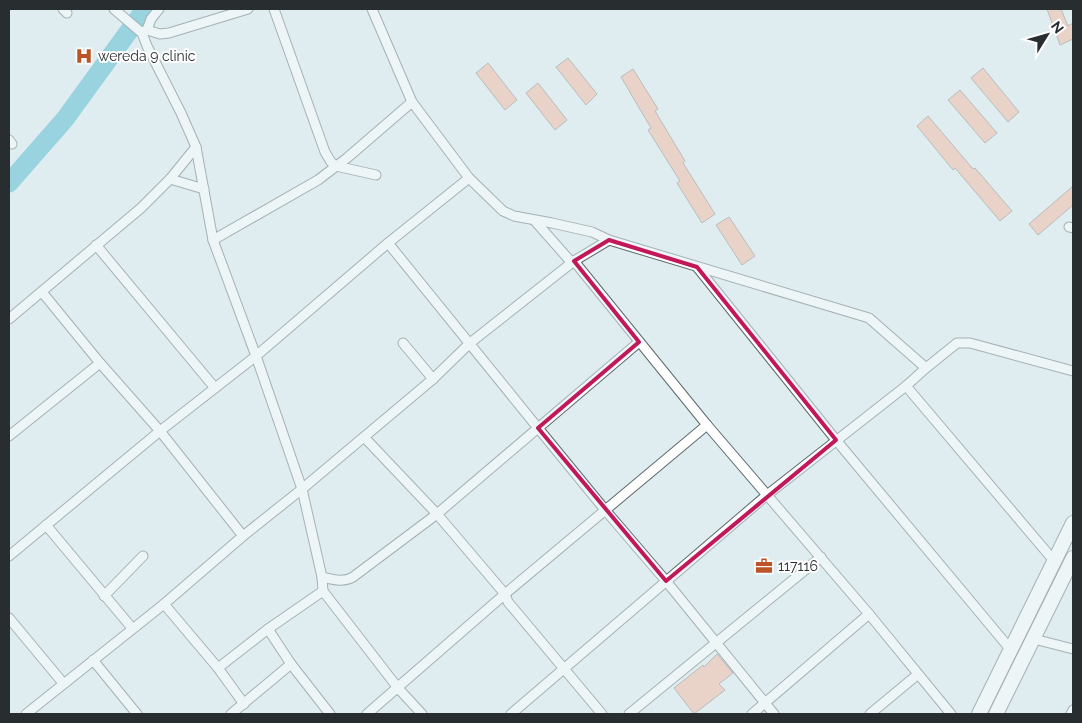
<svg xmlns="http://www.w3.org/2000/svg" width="1082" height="723" viewBox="0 0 1082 723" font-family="Raleway,sans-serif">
	<rect width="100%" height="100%" fill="#dfedf0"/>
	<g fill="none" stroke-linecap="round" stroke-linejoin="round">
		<polyline stroke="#43b4ca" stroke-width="19" points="9,183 65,119 145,9"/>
	</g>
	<g fill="#f5b49a" stroke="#8b807c">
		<polygon points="1047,9 1061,9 1068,26 1073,23 1073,39 1060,45"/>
		<polygon points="568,58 597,94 586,105 556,67"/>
		<polygon points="488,63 517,100 505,110 476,73"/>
		<polygon points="983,68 1019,112 1008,122 971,78"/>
		<polygon points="633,69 658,109 655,111 685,161 683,163 715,214 702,223 677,183 680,181 648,130 651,128 621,77"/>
		<polygon points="538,83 567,120 555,130 526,93"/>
		<polygon points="960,90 997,133 985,143 948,100"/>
		<polygon points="928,116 973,169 975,168 1012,211 1000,221 955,168 953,170 917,126"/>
		<polygon points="1073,186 1073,205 1038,235 1029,224"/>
		<polygon points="729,217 755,256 742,265 716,225"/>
		<polygon points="717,654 733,673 719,684 725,690 694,714 674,688 703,665 704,667"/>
	</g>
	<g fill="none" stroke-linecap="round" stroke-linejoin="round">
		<g stroke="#5e6a6d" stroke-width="11">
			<g id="minor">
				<polyline points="63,9 67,13"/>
				<polyline points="114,9 142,33 147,46 181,113 196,147 213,240 256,356 302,489 322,577 323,591 398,688 422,714"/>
				<polyline points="274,9 325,152 331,162 336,166 376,175"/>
				<polyline points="372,9 412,102 469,178 503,211 514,216 552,223 592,232 609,240 869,318 926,368"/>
				<polyline points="147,30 160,34 169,33 248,9"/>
				<polyline points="142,32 147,30 151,19 159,9"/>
				<polyline points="9,140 12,144"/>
				<polyline points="170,179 204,189"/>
				<polyline points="535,221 572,263"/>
				<polyline points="1069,227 1073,228"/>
				<polyline points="213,240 318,180 347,158 412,102"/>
				<polyline points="388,243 538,428 606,511 666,581 774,714"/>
				<polyline points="96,245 215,388"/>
				<polyline points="574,261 707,425 869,614 951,714"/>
				<polyline points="697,267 836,440 1011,650"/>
				<polyline points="42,292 100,363 160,431 243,536"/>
				<polyline points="9,319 141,208 170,179 196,147"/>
				<polyline points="403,343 433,379"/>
				<polyline points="906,386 1055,562"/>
				<polyline points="9,436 100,363"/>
				<polyline points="364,437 437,514 505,594 508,602 602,714"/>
				<polyline points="46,525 132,628"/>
				<polyline points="9,556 160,431 256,356 388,243 469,178"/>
				<path d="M 322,577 C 332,579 343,583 353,577 L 437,514 L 639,342"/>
				<polyline points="323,591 268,629 291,664 330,714"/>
				<polyline points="104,596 143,556"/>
				<polyline points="164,604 218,668 244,704"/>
				<polyline points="9,618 63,683"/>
				<polyline points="1034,639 1073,649"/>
				<polyline points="93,660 137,714"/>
				<polyline points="218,668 268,629"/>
				<polyline points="26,714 164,604 243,536 302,489 433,379 470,343 574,261 609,240"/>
				<polyline points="231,714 291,664"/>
				<polyline points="367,714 505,594 707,425"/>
				<polyline points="511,714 767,495 906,386 926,368 957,343 970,343 1073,371"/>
				<polyline points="629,714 821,557"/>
				<polyline points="752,714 869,614"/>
				<polyline points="870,714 917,675"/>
				<polyline points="1071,714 1073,710"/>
			</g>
		</g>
		<g stroke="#5e6a6d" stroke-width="16">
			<g id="primary">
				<polyline points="979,714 1073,523"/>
				<polyline points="996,714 1073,558"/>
			</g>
		</g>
		<use href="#minor" stroke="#fff" stroke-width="9"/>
		<use href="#primary" stroke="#fff" stroke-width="14"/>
	</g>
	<path d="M0 0H1082V723H0ZM 609,240 L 697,267 L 836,440 L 666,581 L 538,428 L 639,342 L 574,261 Z" fill="#dfedf0" fill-opacity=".55" fill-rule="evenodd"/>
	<path fill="none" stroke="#c2185b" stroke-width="4" stroke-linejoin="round" d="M 609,240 L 697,267 L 836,440 L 666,581 L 538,428 L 639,342 L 574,261 Z"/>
	<defs>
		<g id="hospital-bare" transform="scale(1.35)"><path d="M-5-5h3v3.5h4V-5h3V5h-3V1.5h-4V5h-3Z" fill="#bb5528" stroke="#fff" stroke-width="2.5" paint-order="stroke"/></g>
		<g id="office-bare" transform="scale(1.35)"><path d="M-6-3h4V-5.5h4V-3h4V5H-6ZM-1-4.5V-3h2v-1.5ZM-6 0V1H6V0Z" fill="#bb5528" stroke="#fff" stroke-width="2.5" paint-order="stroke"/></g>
	</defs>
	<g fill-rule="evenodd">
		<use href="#hospital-bare" x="84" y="56"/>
		<use href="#office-bare" x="764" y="566"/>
	</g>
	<g text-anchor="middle" stroke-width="4" stroke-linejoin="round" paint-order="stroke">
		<g font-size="14" fill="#282d2f" stroke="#fff" text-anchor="start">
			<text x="98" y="61">wereda 9 clinic</text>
			<text x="778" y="571">117116</text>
		</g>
	</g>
	<rect width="1082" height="723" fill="none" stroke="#282d2f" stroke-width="20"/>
	<g transform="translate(1047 35) rotate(53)" stroke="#ffffff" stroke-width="4" paint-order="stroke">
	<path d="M0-4L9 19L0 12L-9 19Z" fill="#282d2f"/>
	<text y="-8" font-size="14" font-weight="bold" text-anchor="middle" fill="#282d2f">N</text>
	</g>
</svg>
